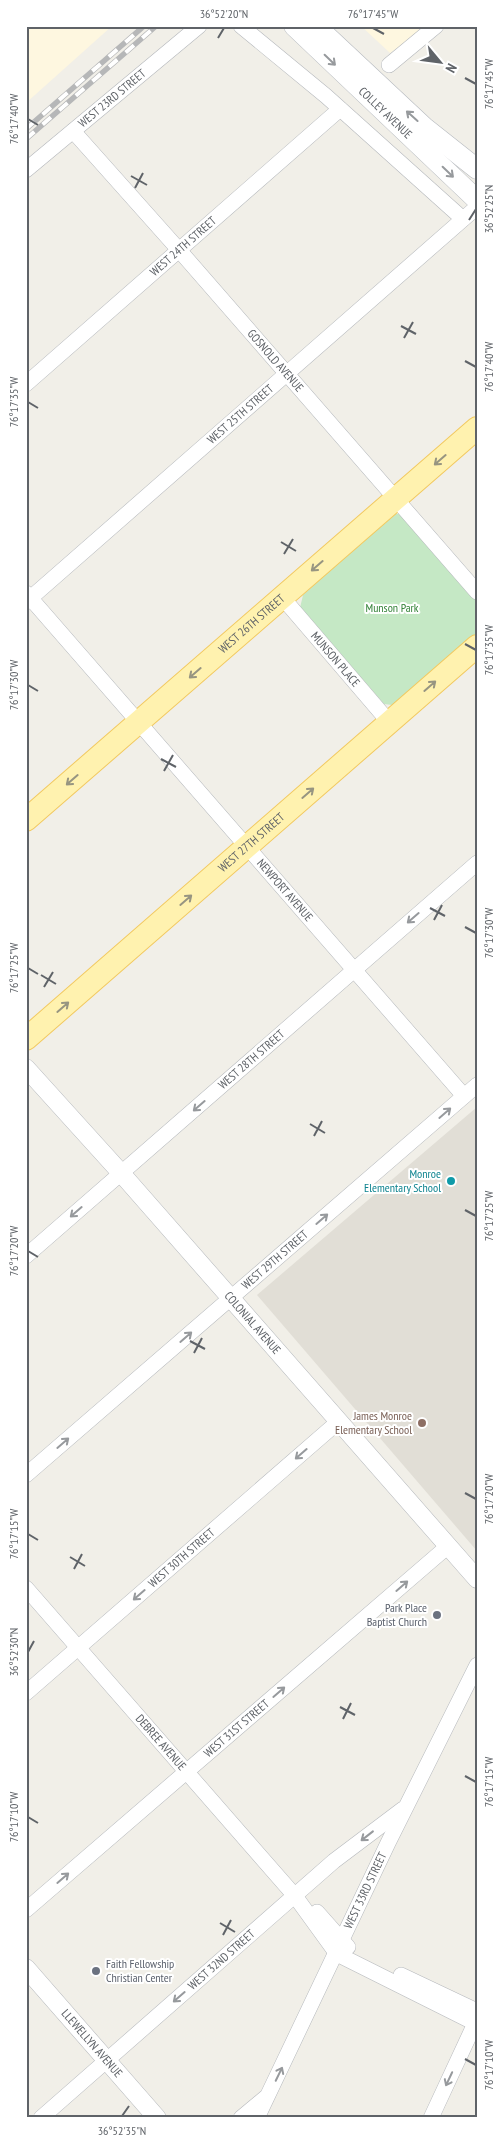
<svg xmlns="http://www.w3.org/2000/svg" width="503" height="2144" viewBox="0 0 503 2144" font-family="'PT Sans Narrow',sans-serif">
	<rect width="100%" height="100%" fill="#f1efe8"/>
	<g fill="#fef7e0">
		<polygon points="26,26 112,26 26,103"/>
		<polygon points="361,26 430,26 390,53"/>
	</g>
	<polygon fill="#e1ded6" points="477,1107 477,1551 257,1295"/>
	<polygon fill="#c5e8c5" points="394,513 402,515 477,601 477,635 392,705 384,704 300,608 303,595"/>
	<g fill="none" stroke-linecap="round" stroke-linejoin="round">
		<g stroke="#b5b8bc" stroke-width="16">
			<g id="minor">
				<polyline points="241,26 326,96 463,219"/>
				<polyline points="389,65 436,26"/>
				<path id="s1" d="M 73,131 L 179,250 L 477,592"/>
				<path id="s2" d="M 26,170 L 199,26"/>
				<path id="s3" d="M 26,384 L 340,109"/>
				<path id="s4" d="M 26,593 L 464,1096"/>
				<path id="s5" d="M 282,597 L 389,722"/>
				<path id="s6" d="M 26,602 L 477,207"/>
				<path id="s7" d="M 26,1256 L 477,863"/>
				<path id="s8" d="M 26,1475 L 477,1085"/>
				<path id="s9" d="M 26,1588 L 295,1896 L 337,1954 L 477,2024"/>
				<path id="s10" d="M 26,1693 L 338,1422"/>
				<path id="s11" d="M 26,1910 L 447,1547"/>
				<polyline points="317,1912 348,1947"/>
				<polyline points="401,1975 477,2011"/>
				<path id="s12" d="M 41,2118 L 334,1861 L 403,1809"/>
				<polyline points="241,2118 265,2098"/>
				<path id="s13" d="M 257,2118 L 388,1843 L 477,1665"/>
				<polyline points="431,2118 477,2019"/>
			</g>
		</g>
		<g stroke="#b5b8bc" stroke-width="19">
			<g id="tertiary">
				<path id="s14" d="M 26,1068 L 121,1173 L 477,1579"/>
				<path id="s15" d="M 26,1968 L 157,2118"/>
			</g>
		</g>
		<g stroke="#b6babf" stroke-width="21">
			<g id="secondary">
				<path id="s16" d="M 294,26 L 477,200"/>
				<polyline points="316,26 424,127 477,169"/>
			</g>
		</g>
		<g stroke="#f2c960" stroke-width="24">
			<g id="primary">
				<path id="s17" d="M 26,820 L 477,428"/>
				<path id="s18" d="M 26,1039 L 477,646"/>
			</g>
		</g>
		<use href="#minor" stroke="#fff" stroke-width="15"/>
		<use href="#tertiary" stroke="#fff" stroke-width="18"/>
		<use href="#secondary" stroke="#fff" stroke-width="20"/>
		<use href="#primary" stroke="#fff2af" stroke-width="22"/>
		<g stroke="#b6b7b8" stroke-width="5.5">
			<g id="rail">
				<polyline points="26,129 144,26"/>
				<polyline points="26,139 156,26"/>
			</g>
		</g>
		<use href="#rail" stroke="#fff" stroke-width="4" stroke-dasharray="11" stroke-linecap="butt"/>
	</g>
	<defs><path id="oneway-shaft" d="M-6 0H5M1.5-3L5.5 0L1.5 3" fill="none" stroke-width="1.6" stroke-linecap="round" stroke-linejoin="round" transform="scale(1.25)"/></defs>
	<g stroke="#979a9d">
		<use href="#oneway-shaft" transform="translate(330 60) rotate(44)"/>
		<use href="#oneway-shaft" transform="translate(412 116) rotate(-138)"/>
		<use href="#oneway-shaft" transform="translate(448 172) rotate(44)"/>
		<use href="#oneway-shaft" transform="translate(413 918) rotate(139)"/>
		<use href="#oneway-shaft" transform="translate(199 1106) rotate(139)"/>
		<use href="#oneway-shaft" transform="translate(445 1113) rotate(-41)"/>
		<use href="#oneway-shaft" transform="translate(76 1212) rotate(139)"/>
		<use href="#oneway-shaft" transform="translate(322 1219) rotate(-41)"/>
		<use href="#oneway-shaft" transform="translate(186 1337) rotate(-41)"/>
		<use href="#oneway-shaft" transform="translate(63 1443) rotate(-41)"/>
		<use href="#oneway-shaft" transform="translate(301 1454) rotate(139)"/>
		<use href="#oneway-shaft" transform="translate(402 1586) rotate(-41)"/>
		<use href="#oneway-shaft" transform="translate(139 1595) rotate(139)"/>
		<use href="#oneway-shaft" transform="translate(279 1692) rotate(-41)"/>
		<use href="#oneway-shaft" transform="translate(367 1836) rotate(142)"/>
		<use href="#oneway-shaft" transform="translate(63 1878) rotate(-41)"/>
		<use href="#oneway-shaft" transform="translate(179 1997) rotate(139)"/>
		<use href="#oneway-shaft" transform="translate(279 2074) rotate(-64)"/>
		<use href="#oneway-shaft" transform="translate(449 2079) rotate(115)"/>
	</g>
	<g stroke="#979581">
		<use href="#oneway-shaft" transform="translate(440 460) rotate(139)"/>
		<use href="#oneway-shaft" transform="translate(317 566) rotate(139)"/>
		<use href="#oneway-shaft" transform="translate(195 673) rotate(139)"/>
		<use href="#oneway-shaft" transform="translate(430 686) rotate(-41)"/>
		<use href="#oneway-shaft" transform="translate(72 780) rotate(139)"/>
		<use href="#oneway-shaft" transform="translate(308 793) rotate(-41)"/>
		<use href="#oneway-shaft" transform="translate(186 900) rotate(-41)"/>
		<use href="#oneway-shaft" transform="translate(63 1007) rotate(-41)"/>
	</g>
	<path fill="none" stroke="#5f6368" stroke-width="2" d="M 373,28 L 384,34M 218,38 L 224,28M 465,78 L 476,84M 28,119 L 38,125M 131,176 L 147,185M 135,188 L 143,173M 469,220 L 476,209M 401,326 L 416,334M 404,338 L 413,322M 465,361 L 476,367M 28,402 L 38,408M 281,542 L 296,551M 284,554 L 293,539M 465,644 L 476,650M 28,685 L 38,691M 161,759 L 176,767M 164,771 L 173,755M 430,908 L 445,916M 434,920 L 442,905M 465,927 L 476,933M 28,968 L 38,974M 41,975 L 56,984M 44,987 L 53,972M 310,1124 L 325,1133M 314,1136 L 322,1121M 465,1210 L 476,1216M 28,1251 L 38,1257M 190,1341 L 205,1349M 194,1353 L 202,1338M 465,1493 L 476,1499M 28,1534 L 38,1540M 70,1557 L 85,1566M 74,1569 L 82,1554M 28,1652 L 34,1641M 340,1707 L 355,1715M 343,1719 L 351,1703M 465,1776 L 476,1782M 28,1817 L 38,1823M 220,1923 L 235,1932M 223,1935 L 231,1920M 465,2059 L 476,2065M 122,2116 L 129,2106"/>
	<circle fill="#0f9aa8" stroke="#fff" stroke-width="2" cx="451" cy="1181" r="5"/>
	<circle fill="#8d6e63" stroke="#fff" stroke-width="2" cx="422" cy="1423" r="5"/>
	<g fill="#6b7280" stroke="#fff" stroke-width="2">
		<circle cx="437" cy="1615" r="5"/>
		<circle cx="96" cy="1971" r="5"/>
	</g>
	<g text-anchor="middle" stroke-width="4" stroke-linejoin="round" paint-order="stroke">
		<g font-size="12" fill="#5f6368" stroke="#fff">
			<text dy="4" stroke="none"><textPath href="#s2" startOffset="112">WEST 23RD STREET</textPath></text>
			<text dy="4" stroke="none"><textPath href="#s16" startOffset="126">COLLEY AVENUE</textPath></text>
			<text dy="4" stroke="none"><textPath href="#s3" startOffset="209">WEST 24TH STREET</textPath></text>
			<text dy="4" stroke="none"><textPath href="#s1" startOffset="306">GOSNOLD AVENUE</textPath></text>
			<text dy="4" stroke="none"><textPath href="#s6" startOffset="285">WEST 25TH STREET</textPath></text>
			<text dy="4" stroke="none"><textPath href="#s17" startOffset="299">WEST 26TH STREET</textPath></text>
			<text dy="4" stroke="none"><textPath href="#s5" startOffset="82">MUNSON PLACE</textPath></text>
			<text dy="4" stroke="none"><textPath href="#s18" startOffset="299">WEST 27TH STREET</textPath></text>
			<text dy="4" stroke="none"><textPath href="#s4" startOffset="394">NEWPORT AVENUE</textPath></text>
			<text dy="4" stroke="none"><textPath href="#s7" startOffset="299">WEST 28TH STREET</textPath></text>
			<text dy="4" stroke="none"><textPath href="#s8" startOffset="329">WEST 29TH STREET</textPath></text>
			<text dy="4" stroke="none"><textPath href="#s14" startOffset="341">COLONIAL AVENUE</textPath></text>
			<text dy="4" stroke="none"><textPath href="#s10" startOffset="206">WEST 30TH STREET</textPath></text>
			<text dy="4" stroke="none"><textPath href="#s11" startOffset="278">WEST 31ST STREET</textPath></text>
			<text dy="4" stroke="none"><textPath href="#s9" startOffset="205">DEBREE AVENUE</textPath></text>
			<text dy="4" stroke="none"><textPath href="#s13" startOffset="252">WEST 33RD STREET</textPath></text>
			<text dy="4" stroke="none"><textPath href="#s12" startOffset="240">WEST 32ND STREET</textPath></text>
			<text dy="4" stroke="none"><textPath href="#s15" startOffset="100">LLEWELLYN AVENUE</textPath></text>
		</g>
		<g font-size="12" fill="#348238" stroke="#fff">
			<text x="392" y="612">Munson Park</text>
		</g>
		<g font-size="12" fill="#0d838f" stroke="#fff" text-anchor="end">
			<text x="441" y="1178">Monroe<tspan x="441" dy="14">Elementary School</tspan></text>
		</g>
		<g font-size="12" fill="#785e54" stroke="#fff" text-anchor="end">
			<text x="412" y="1420">James Monroe<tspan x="412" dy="14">Elementary School</tspan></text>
		</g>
		<g font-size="12" fill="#5b616d" stroke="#fff" text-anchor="end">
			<text x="427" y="1612">Park Place<tspan x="427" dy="14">Baptist Church</tspan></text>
			<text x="106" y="1968" text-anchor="start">Faith Fellowship<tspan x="106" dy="14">Christian Center</tspan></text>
		</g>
	</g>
	<rect width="503" height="2144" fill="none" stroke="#ffffff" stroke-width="55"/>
	<g transform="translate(440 62) rotate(119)" stroke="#ffffff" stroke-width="4" paint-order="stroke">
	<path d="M0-4L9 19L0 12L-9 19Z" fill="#5f6368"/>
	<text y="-8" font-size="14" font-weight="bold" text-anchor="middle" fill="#5f6368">N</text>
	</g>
	<rect x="28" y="28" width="448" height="2088" fill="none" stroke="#5f6368" stroke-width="2"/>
	<g font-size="12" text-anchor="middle" fill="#5f6368">
		<text x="224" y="18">36°52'20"N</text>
		<text x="373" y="18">76°17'45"W</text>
		<text transform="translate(489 84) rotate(-90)" y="4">76°17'45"W</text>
		<text transform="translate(14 119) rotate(-90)" y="4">76°17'40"W</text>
		<text transform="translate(489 209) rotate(-90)" y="4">36°52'25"N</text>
		<text transform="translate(489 367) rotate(-90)" y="4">76°17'40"W</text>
		<text transform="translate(14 402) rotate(-90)" y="4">76°17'35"W</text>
		<text transform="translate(489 650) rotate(-90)" y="4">76°17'35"W</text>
		<text transform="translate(14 685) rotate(-90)" y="4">76°17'30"W</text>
		<text transform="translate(489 933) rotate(-90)" y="4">76°17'30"W</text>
		<text transform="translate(14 968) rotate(-90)" y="4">76°17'25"W</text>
		<text transform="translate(489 1216) rotate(-90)" y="4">76°17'25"W</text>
		<text transform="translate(14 1251) rotate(-90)" y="4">76°17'20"W</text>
		<text transform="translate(489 1499) rotate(-90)" y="4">76°17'20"W</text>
		<text transform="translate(14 1534) rotate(-90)" y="4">76°17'15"W</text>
		<text transform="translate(14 1652) rotate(-90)" y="4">36°52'30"N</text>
		<text transform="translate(489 1782) rotate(-90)" y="4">76°17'15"W</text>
		<text transform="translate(14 1817) rotate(-90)" y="4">76°17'10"W</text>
		<text transform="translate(489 2065) rotate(-90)" y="4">76°17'10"W</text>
		<text x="122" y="2135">36°52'35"N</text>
	</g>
</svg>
